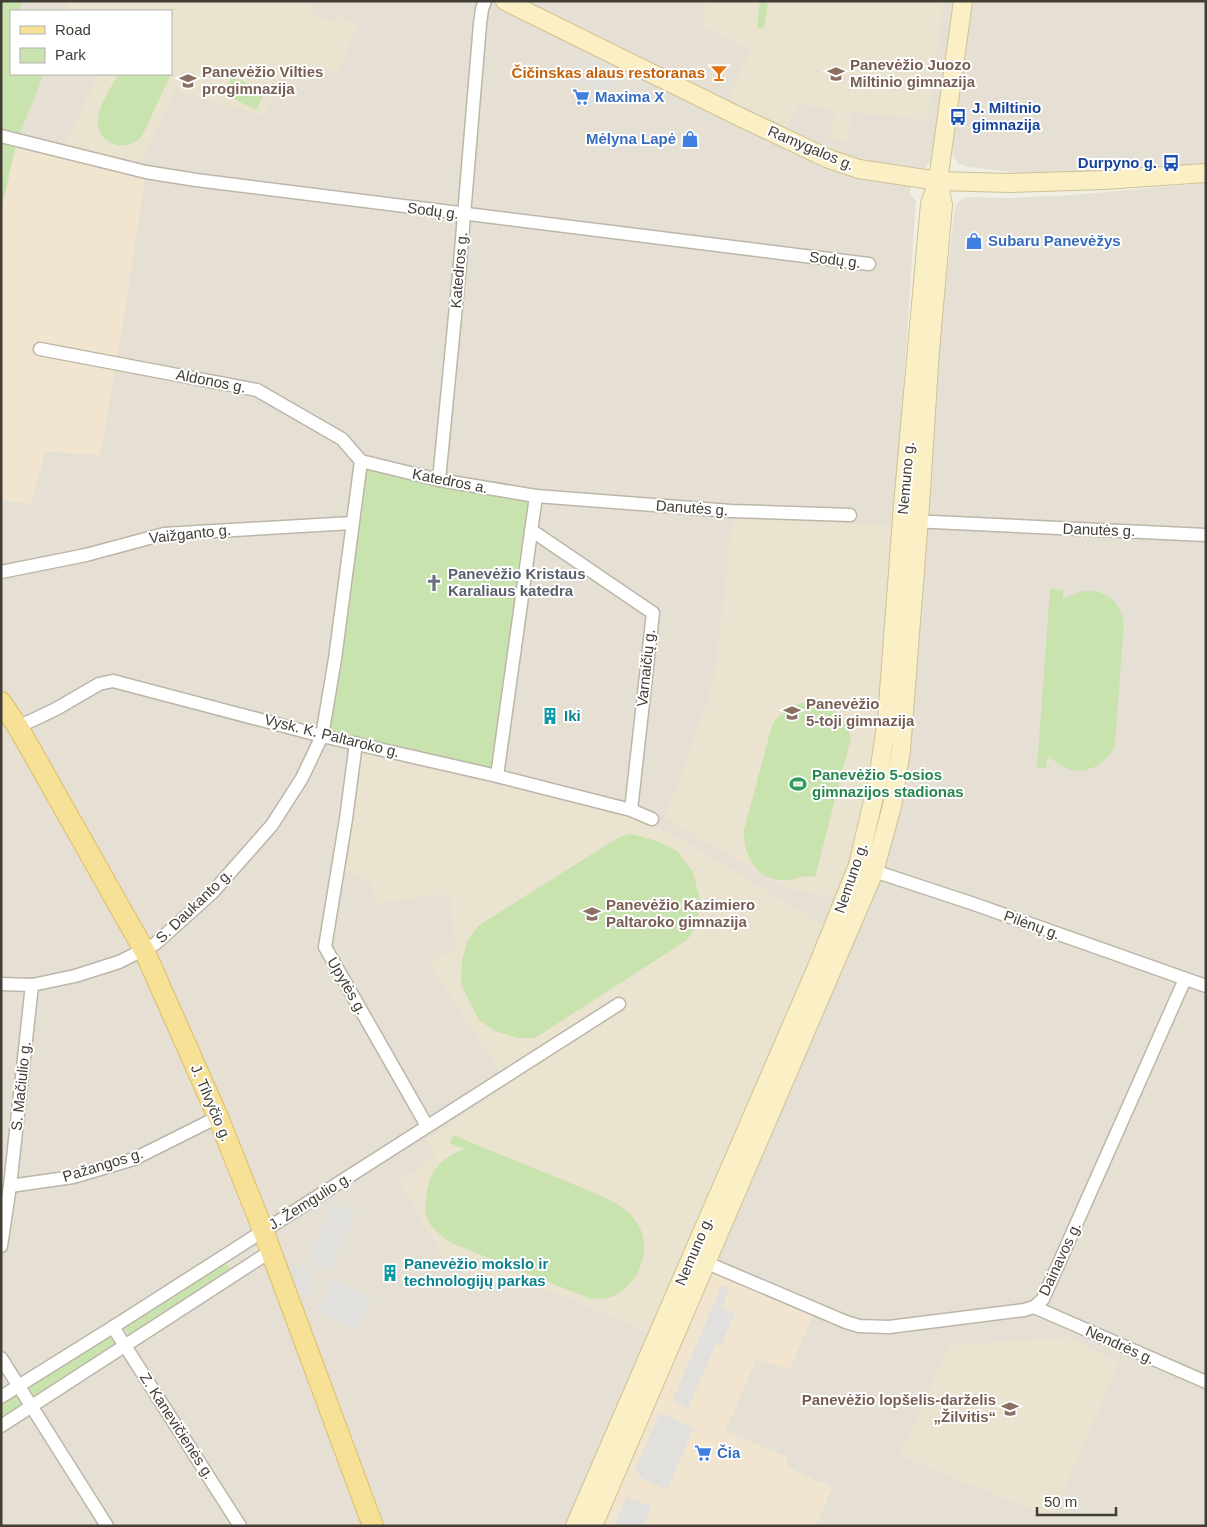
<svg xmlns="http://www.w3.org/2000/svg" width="1207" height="1527" viewBox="0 0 1207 1527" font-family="Arial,sans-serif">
	<rect width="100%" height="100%" fill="#f1eee4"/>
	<g fill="#e5e0d3">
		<polygon points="23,1 954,1 931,160 925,168 914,172 910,194 916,201 894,526 838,898 567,1526 1,1526 1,499 31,504 45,451 100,455 17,141 44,74 171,74 171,11 19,11"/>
		<polygon points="973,1 1206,1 1206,164 1092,173 1022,174 964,166 958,163 953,156 951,147"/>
		<polygon points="1206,183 1206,1526 815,1526 832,1488 788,1468 786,1457 724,1431 757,1357 710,1272 874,889 955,207 958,202 966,197 1011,198 1072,195"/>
	</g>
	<g fill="#f2e5d0">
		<polygon points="17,141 146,172 118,355 100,455 45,451 31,504 1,499 1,212"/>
		<polygon points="710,1272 813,1315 789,1370 757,1358 725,1431 786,1457 788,1468 832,1488 815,1526 601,1526"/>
	</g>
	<g fill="#e9e3cf">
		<polygon points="68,1 313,1 312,13 334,22 338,15 358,25 338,73 323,67 316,82 282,80 264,116 175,90 142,162 65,145 98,74 171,74 171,11 70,11 67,4"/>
		<polygon points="705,1 944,1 927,120 851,112 848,141 830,140 835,110 800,104 786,126 728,98 750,51 703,26"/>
		<polygon points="733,517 894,526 880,724 873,772 855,850 838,898 786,888 665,818 707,703 714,677"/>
		<polygon points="360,752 633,818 680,838 826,927 652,1334 517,1277 510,1289 447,1262 398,1181 436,1156 426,1140 508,1085 429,964 459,946 453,934 449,894 379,903 370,883 342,867"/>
		<polygon points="1069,1337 1119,1363 1052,1518 900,1456 949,1345"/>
	</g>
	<g fill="#c9e3af">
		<polygon points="1,1 23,1 19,11 11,11 11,74 44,74 17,141 1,212"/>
		<polygon points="760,1 768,1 764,29 757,28"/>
		<path d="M 118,74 L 171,74 L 142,136 C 126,155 94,143 98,117 C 100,104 112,86 118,74 Z"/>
		<polygon points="232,76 265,92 256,110 224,94"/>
		<polygon points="361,461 536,496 497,776 322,736"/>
		<path d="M 1050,589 L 1063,590 L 1063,600 C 1089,582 1117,591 1124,622 L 1115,745 C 1100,775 1070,779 1048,755 L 1046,768 L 1037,768 Z"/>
		<path d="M 810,702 C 833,705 845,716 851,738 L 815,877 C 802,874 797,880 784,880 C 755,880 743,855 744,830 L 772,725 C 782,710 793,704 810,702 Z"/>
		<polygon points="631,834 657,841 677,851 693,872 700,900 697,925 687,940 535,1038 518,1038 495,1031 479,1020 461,985 462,960 467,942 478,926 619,837"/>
		<path d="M 453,1135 L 604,1197 C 617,1203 629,1210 637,1223 C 654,1248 639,1286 611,1297 C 605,1299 597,1298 591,1299 L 451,1243 C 442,1236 431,1229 427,1218 C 424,1213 425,1204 426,1198 C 429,1171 439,1160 464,1149 L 450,1143 Z"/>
		<polygon points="222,1263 229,1266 230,1270 132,1336 129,1336 124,1327 126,1325"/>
		<polygon points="109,1335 112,1335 117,1341 116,1345 37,1396 32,1395 29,1392 29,1387 31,1384"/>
		<polygon points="14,1396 20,1399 21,1402 19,1407 1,1419 1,1404"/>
	</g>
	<g fill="#e2e0dc">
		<polygon points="586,58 611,70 610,74 614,76 612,90 578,84"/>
		<polygon points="333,1202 356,1212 330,1270 307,1260"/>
		<polygon points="305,1263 316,1291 299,1298 288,1270"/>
		<polygon points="333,1280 372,1298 357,1330 318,1312"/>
		<polygon points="722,1285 730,1288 722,1308 735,1313 721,1346 716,1344 688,1408 672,1401"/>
		<polygon points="660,1413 694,1428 667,1490 641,1478 635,1468"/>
		<polygon points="627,1496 652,1507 643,1526 614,1526"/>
	</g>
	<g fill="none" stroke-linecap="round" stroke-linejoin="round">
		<g stroke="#bcb6a8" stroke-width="15">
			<g id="minor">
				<polyline points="1,136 146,172 196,180 869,264"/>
				<polyline points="40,349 257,390 342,439 361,461"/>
				<polyline points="361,461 439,480 536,496 731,511 850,515"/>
				<polyline points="439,480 459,275 480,24 482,9 485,1"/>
				<polyline points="912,521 1206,535"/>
				<polyline points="531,530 653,613 631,810"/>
				<polyline points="1,572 86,555 164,534 352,523"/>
				<polyline points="18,727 56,709 99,684 113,681 322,736 497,776 631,810 652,819"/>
				<polyline points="356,743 346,819 325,947 427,1126"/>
				<polyline points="497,776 536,496"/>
				<polyline points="868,869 974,904 1206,986"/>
				<polyline points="1,984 32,985 75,976 119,962 155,944 212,893 272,825 302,778 322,736 335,659 361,461"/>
				<polyline points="10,1186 73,1177 134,1159 218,1117"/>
				<polyline points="1,1246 10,1186 32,985"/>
				<polyline points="707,1263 846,1322 859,1326 889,1327 1024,1310 1034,1307 1043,1299 1185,979"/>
				<polyline points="1034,1307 1206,1382"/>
				<polyline points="113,1327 240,1526"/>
				<polyline points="1,1358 107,1526"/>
				<polyline points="1,1397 113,1327 619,1004"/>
				<polyline points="1,1426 271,1251"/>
			</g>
		</g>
		<g stroke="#cec297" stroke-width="20">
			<g id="secondary">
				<polyline points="505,1 742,118 829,159 859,169 938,181 1010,183 1104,180 1206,173"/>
				<polyline points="575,1526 817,967 858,865 878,780 887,719 903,505 930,204 938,181 963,1"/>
				<polyline points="593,1526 874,872 892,806 901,750 920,505 930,350 943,205 938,182"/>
			</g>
		</g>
		<g stroke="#dbbe68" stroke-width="22">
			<polyline id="primary" points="1,702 18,727 144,950 218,1117 263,1230 373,1526"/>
		</g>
		<use href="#minor" stroke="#fff" stroke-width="12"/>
		<use href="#secondary" stroke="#fbf0c5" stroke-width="18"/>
		<use href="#primary" stroke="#f7e197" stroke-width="20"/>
	</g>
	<defs>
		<g id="bar-bare" transform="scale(1.35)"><path d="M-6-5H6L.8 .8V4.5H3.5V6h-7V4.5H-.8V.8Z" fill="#e8710a" stroke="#fff" stroke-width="2.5" paint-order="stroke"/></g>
		<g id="school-bare" transform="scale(1.35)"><path d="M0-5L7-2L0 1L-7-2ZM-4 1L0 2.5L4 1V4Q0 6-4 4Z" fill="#8d6e63" stroke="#fff" stroke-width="2.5" paint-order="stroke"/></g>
		<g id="supermarket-bare" transform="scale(1.35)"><path d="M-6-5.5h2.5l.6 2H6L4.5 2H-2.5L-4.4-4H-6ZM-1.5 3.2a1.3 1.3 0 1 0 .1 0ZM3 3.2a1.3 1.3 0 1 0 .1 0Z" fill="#3f7fe0" stroke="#fff" stroke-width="2.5" paint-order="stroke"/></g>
		<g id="bus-bare" transform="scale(1.35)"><path d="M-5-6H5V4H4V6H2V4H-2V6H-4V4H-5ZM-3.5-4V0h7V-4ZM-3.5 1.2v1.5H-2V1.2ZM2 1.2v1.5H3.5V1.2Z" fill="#1a4fb4" stroke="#fff" stroke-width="2.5" paint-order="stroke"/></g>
		<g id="shop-bare" transform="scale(1.35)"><path d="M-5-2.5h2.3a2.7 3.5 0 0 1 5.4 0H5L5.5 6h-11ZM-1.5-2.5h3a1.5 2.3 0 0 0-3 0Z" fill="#3f7fe0" stroke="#fff" stroke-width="2.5" paint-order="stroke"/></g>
		<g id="church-bare" transform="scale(1.35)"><path d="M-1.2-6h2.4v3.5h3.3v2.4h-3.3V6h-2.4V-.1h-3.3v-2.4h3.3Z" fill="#6b7280" stroke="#fff" stroke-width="2.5" paint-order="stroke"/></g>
		<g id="building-bare" transform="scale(1.35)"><path d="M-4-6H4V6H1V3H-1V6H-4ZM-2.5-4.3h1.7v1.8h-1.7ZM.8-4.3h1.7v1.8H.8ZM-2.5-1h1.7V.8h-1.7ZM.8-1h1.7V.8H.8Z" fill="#0f9aa8" stroke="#fff" stroke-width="2.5" paint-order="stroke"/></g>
		<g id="stadium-bare" transform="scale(1.35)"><path d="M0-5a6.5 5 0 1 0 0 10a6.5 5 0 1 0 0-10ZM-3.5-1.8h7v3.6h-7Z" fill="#2e9e5b" stroke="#fff" stroke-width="2.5" paint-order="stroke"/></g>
	</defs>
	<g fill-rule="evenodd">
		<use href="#bar-bare" x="719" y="73"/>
		<use href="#school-bare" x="836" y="74"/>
		<use href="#school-bare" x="188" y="81"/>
		<use href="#supermarket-bare" x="581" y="97"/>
		<use href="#bus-bare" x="958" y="117"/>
		<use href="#shop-bare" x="690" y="139"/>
		<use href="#bus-bare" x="1171" y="163"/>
		<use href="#shop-bare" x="974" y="241"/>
		<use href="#church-bare" x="434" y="583"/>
		<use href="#school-bare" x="792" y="713"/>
		<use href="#building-bare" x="550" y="716"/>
		<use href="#stadium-bare" x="798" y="784"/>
		<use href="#school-bare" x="592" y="914"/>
		<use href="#building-bare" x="390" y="1273"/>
		<use href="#school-bare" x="1010" y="1409"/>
		<use href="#supermarket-bare" x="703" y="1453"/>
	</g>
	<g text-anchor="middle" stroke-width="4" stroke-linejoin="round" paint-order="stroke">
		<g font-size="15" font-weight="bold" fill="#785e54" stroke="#fff" text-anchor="start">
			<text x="850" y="70">Panevėžio Juozo<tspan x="850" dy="17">Miltinio gimnazija</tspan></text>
			<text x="202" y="77">Panevėžio Vilties<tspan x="202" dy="17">progimnazija</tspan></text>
			<text x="806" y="709">Panevėžio<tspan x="806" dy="17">5-toji gimnazija</tspan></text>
			<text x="606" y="910">Panevėžio Kazimiero<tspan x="606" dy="17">Paltaroko gimnazija</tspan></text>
			<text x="996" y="1405" text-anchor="end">Panevėžio lopšelis-darželis<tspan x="996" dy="17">„Žilvitis“</tspan></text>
		</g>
		<g font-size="15" font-weight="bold" fill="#c56008" stroke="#fff" text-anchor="end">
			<text x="705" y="78">Čičinskas alaus restoranas</text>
		</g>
		<g font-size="15" font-weight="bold" fill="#366cbe" stroke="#fff" text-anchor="start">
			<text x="595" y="102">Maxima X</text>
			<text x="676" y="144" text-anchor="end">Mėlyna Lapė</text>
			<text x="988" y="246">Subaru Panevėžys</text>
			<text x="717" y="1458">Čia</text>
		</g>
		<g font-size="15" font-weight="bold" fill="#164399" stroke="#fff" text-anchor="start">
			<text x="972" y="113">J. Miltinio<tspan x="972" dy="17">gimnazija</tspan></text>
			<text x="1157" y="168" text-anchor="end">Durpyno g.</text>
		</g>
		<g font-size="15" fill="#433e35" stroke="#fff">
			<text transform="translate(811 148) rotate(23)" y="5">Ramygalos g.</text>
			<text transform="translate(433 211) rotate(7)" y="5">Sodų g.</text>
			<text transform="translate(835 260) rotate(7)" y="5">Sodų g.</text>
			<text transform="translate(459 270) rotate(-85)" y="5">Katedros g.</text>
			<text transform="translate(211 381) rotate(11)" y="5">Aldonos g.</text>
			<text transform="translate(906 478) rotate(-85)" y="5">Nemuno g.</text>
			<text transform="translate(450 481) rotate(11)" y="5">Katedros a.</text>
			<text transform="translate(692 508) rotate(4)" y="5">Danutės g.</text>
			<text transform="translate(1099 530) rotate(2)" y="5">Danutės g.</text>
			<text transform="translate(190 534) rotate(-6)" y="5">Vaižganto g.</text>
			<text transform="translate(646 668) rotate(-84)" y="5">Varnaičių g.</text>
			<text transform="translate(332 736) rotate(14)" y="5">Vysk. K. Paltaroko g.</text>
			<text transform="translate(851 878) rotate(-71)" y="5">Nemuno g.</text>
			<text transform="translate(194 906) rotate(-44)" y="5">S. Daukanto g.</text>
			<text transform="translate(1032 925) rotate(20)" y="5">Pilėnų g.</text>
			<text transform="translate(347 986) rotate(60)" y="5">Upytės g.</text>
			<text transform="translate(21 1086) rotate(-84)" y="5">S. Mačiulio g.</text>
			<text transform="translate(211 1103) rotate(67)" y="5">J. Tilvyčio g.</text>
			<text transform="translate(103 1165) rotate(-17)" y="5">Pažangos g.</text>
			<text transform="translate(310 1201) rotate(-32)" y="5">J. Žemgulio g.</text>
			<text transform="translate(694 1251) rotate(-67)" y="5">Nemuno g.</text>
			<text transform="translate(1060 1259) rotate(-65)" y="5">Dainavos g.</text>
			<text transform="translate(1120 1345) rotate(24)" y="5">Nendrės g.</text>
			<text transform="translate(177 1426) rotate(57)" y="5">Z. Kanevičienės g.</text>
		</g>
		<g font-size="15" font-weight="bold" fill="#5b616d" stroke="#fff" text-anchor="start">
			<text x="448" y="579">Panevėžio Kristaus<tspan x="448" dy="17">Karaliaus katedra</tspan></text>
		</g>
		<g font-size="15" font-weight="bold" fill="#0d838f" stroke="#fff" text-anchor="start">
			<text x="564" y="721">Iki</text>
			<text x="404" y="1269">Panevėžio mokslo ir<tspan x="404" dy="17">technologijų parkas</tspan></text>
		</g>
		<g font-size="15" font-weight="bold" fill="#27864d" stroke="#fff" text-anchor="start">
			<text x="812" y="780">Panevėžio 5-osios<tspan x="812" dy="17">gimnazijos stadionas</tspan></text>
		</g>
	</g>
	<rect width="1207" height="1527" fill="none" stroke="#433e35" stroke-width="5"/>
	<rect x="10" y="10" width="162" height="65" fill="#ffffff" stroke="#b4b2ae"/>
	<rect x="20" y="26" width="25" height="8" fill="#f7e197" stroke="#b4b2ae"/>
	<text x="55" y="35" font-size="15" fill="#433e35">Road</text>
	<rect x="20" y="48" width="25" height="15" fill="#c9e3af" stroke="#b4b2ae"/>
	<text x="55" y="60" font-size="15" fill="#433e35">Park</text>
	<path d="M1037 1507v8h79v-8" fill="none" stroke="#433e35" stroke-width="2.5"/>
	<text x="1044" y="1507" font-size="15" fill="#433e35" stroke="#ffffff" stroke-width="4" paint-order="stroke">50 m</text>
</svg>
